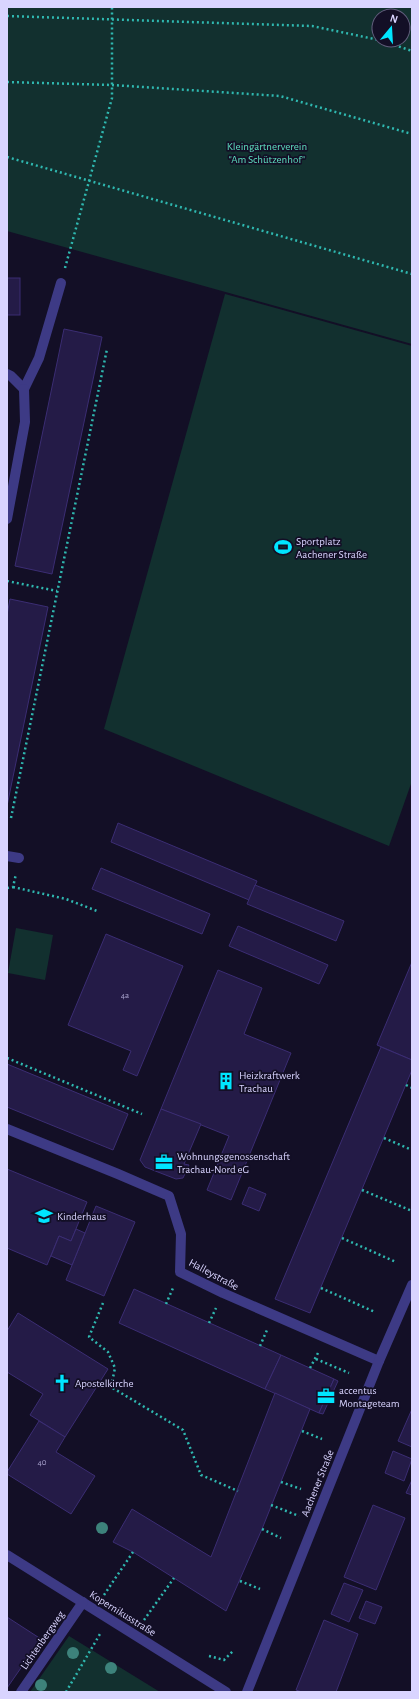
<svg xmlns="http://www.w3.org/2000/svg" width="419" height="1699" viewBox="0 0 419 1699" font-family="'Alegreya Sans',sans-serif">
	<rect width="100%" height="100%" fill="#130f26"/>
	<g fill="#12302f" fill-rule="evenodd">
		<path d="M 7,7 L 412,7 L 412,344 L 7,231 ZM 379,16 L 403,16 L 403,40 L 379,40 Z"/>
		<polygon points="225,294 412,346 412,781 389,846 104,729"/>
		<polygon points="16,928 53,935 45,980 8,973"/>
		<polygon points="69,1636 160,1692 30,1692"/>
	</g>
	<g fill="#241b47" stroke="#3b2d73">
		<rect x="7" y="278" width="13" height="37"/>
		<polygon points="64,329 102,337 52,574 15,566"/>
		<polygon points="10,599 48,607 7,806 7,615"/>
		<polygon points="118,823 257,881 249,900 111,842"/>
		<polygon points="101,868 210,914 202,934 92,889"/>
		<polygon points="255,885 344,921 336,941 247,904"/>
		<polygon points="238,926 328,965 319,984 229,946"/>
		<polygon points="106,934 183,966 137,1076 123,1070 131,1051 68,1025"/>
		<polygon points="412,962 412,1060 377,1045"/>
		<polygon points="218,970 262,988 244,1034 291,1053 231,1200 207,1190 229,1136 161,1109"/>
		<polygon points="381,1047 412,1060 412,1070 310,1313 275,1299"/>
		<polygon points="7,1064 128,1114 113,1150 7,1107"/>
		<polygon points="161,1109 201,1124 184,1164 189,1165 183,1178 176,1179 145,1167 140,1160"/>
		<polygon points="7,1169 87,1202 71,1241 59,1236 47,1265 7,1248"/>
		<polygon points="249,1187 266,1194 259,1211 242,1204"/>
		<polygon points="96,1206 135,1222 104,1296 66,1280"/>
		<polygon points="76,1229 85,1233 72,1265 51,1256 59,1236 71,1241"/>
		<polygon points="134,1289 281,1355 265,1389 119,1323"/>
		<polygon points="18,1313 108,1369 65,1437 30,1415 43,1394 7,1372 7,1331"/>
		<polygon points="281,1355 334,1379 319,1413 265,1389"/>
		<polygon points="334,1379 338,1381 323,1414 319,1413"/>
		<polygon points="275,1393 310,1409 262,1529 226,1611 133,1552 113,1542 132,1509 211,1557"/>
		<polygon points="412,1409 412,1447 398,1441"/>
		<polygon points="39,1421 65,1437 56,1452 95,1476 71,1514 7,1474 7,1472"/>
		<polygon points="393,1451 412,1459 404,1481 385,1473"/>
		<polygon points="412,1480 412,1495 406,1493"/>
		<polygon points="373,1505 405,1518 376,1590 344,1577"/>
		<polygon points="344,1583 363,1590 349,1622 331,1614"/>
		<polygon points="366,1601 382,1607 375,1624 359,1618"/>
		<polygon points="7,1617 41,1639 7,1688"/>
		<polygon points="324,1620 358,1634 336,1692 302,1692 296,1690"/>
	</g>
	<g fill="none" stroke-linecap="round" stroke-linejoin="round">
		<g stroke="#2fb8b0" stroke-width="2.5" stroke-dasharray="2 3" stroke-linecap="butt">
			<polyline points="7,16 312,26 379,40"/>
			<polyline points="380,40 412,51"/>
			<polyline points="7,82 112,85 280,96 412,134"/>
			<polyline points="7,157 412,274"/>
			<polyline points="65,268 112,98 112,7"/>
			<polyline points="7,581 57,591"/>
			<polyline points="11,818 107,349"/>
			<polyline points="13,887 66,899 97,911"/>
			<polyline points="7,888 13,887 16,874"/>
			<polyline points="7,1058 142,1114"/>
			<polyline points="406,1085 412,1088"/>
			<polyline points="384,1138 412,1150"/>
			<polyline points="362,1190 412,1211"/>
			<polyline points="342,1238 396,1262"/>
			<polyline points="321,1288 375,1312"/>
			<polyline points="103,1303 89,1337 108,1352 115,1368 111,1387 183,1430 201,1475 238,1491"/>
			<polyline points="166,1304 173,1288"/>
			<polyline points="209,1323 216,1308"/>
			<polyline points="260,1346 267,1330"/>
			<polyline points="316,1359 349,1373"/>
			<polyline points="310,1368 318,1353"/>
			<polyline points="302,1431 322,1439"/>
			<polyline points="281,1482 301,1489"/>
			<polyline points="271,1505 299,1516"/>
			<polyline points="262,1529 281,1538"/>
			<polyline points="240,1581 260,1589"/>
			<polyline points="104,1595 133,1552"/>
			<polyline points="144,1620 174,1578"/>
			<polyline points="209,1656 224,1660 233,1651"/>
			<polyline points="66,1692 100,1634"/>
		</g>
		<g stroke="#3d3a85" stroke-width="10">
			<polyline points="7,374 11,376 24,389"/>
			<polyline points="24,389 39,358 61,283"/>
			<polyline points="7,519 25,422 24,389"/>
			<polyline points="7,856 19,858"/>
			<polyline points="7,1129 118,1174 169,1196 181,1234 180,1272 223,1293 379,1361"/>
			<polyline points="7,1555 226,1692"/>
			<polyline points="21,1692 83,1602"/>
			<polyline points="247,1692 379,1361 412,1285"/>
		</g>
	</g>
	<g fill="#3d827b">
		<circle cx="102" cy="1528" r="6"/>
		<circle cx="73" cy="1653" r="6"/>
		<circle cx="111" cy="1668" r="6"/>
		<circle cx="41" cy="1685" r="6"/>
	</g>
	<defs>
		<g id="stadium-bare" transform="scale(1.38)"><path d="M0-5a6.5 5 0 1 0 0 10a6.5 5 0 1 0 0-10ZM-3.5-1.8h7v3.6h-7Z" fill="#00e5ff" stroke="#130f26" stroke-width="2.5" paint-order="stroke"/></g>
		<g id="building-bare" transform="scale(1.38)"><path d="M-4-6H4V6H1V3H-1V6H-4ZM-2.5-4.3h1.7v1.8h-1.7ZM.8-4.3h1.7v1.8H.8ZM-2.5-1h1.7V.8h-1.7ZM.8-1h1.7V.8H.8Z" fill="#00e5ff" stroke="#130f26" stroke-width="2.5" paint-order="stroke"/></g>
		<g id="office-bare" transform="scale(1.38)"><path d="M-6-3h4V-5.5h4V-3h4V5H-6ZM-1-4.5V-3h2v-1.5ZM-6 0V1H6V0Z" fill="#00e5ff" stroke="#130f26" stroke-width="2.5" paint-order="stroke"/></g>
		<g id="school-bare" transform="scale(1.38)"><path d="M0-5L7-2L0 1L-7-2ZM-4 1L0 2.5L4 1V4Q0 6-4 4Z" fill="#00e5ff" stroke="#130f26" stroke-width="2.5" paint-order="stroke"/></g>
		<g id="church-bare" transform="scale(1.38)"><path d="M-1.2-6h2.4v3.5h3.3v2.4h-3.3V6h-2.4V-.1h-3.3v-2.4h3.3Z" fill="#00e5ff" stroke="#130f26" stroke-width="2.5" paint-order="stroke"/></g>
	</defs>
	<g fill-rule="evenodd">
		<use href="#stadium-bare" x="283" y="547"/>
		<use href="#building-bare" x="226" y="1081"/>
		<use href="#office-bare" x="164" y="1162"/>
		<use href="#school-bare" x="44" y="1216"/>
		<use href="#church-bare" x="62" y="1383"/>
		<use href="#office-bare" x="326" y="1396"/>
	</g>
	<g text-anchor="middle" stroke-width="3.5" stroke-linejoin="round" paint-order="stroke">
		<g font-size="9" fill="#aca6d1">
			<text x="125" y="998">4a</text>
			<text x="42" y="1465">40</text>
		</g>
		<g font-size="11" fill="#5fe0c0" stroke="#130f26">
			<text x="267" y="150">Kleingärtnerverein<tspan x="267" dy="13">"Am Schützenhof"</tspan></text>
		</g>
		<g font-size="11" fill="#d9d4ff" stroke="#130f26" text-anchor="start">
			<text x="296" y="545">Sportplatz<tspan x="296" dy="13">Aachener Straße</tspan></text>
			<text x="239" y="1079">Heizkraftwerk<tspan x="239" dy="13">Trachau</tspan></text>
			<text x="177" y="1160">Wohnungsgenossenschaft<tspan x="177" dy="13">Trachau-Nord eG</tspan></text>
			<text x="57" y="1220">Kinderhaus</text>
			<text x="75" y="1387">Apostelkirche</text>
			<text x="339" y="1394">accentus<tspan x="339" dy="13">Montageteam</tspan></text>
		</g>
		<g font-size="11" fill="#d9d4ff" stroke="#130f26">
			<text transform="translate(214 1274) rotate(28)" y="4">Halleystraße</text>
			<text transform="translate(317 1483) rotate(-68)" y="4">Aachener Straße</text>
			<text transform="translate(123 1613) rotate(32)" y="4">Kopernikusstraße</text>
			<text transform="translate(42 1640) rotate(-55)" y="4">Lichtenbergweg</text>
		</g>
	</g>
	<rect width="419" height="1699" fill="none" stroke="#d9d4ff" stroke-width="16"/>
	<g transform="translate(391 28) rotate(18)"><circle r="19" fill="#130f26" stroke="#625e7d"/>
	<path d="M0-3L7 15L0 10L-7 15Z" fill="#00e5ff"/>
	<text y="-6" font-size="11" font-weight="bold" text-anchor="middle" fill="#d9d4ff">N</text>
	</g>
</svg>
